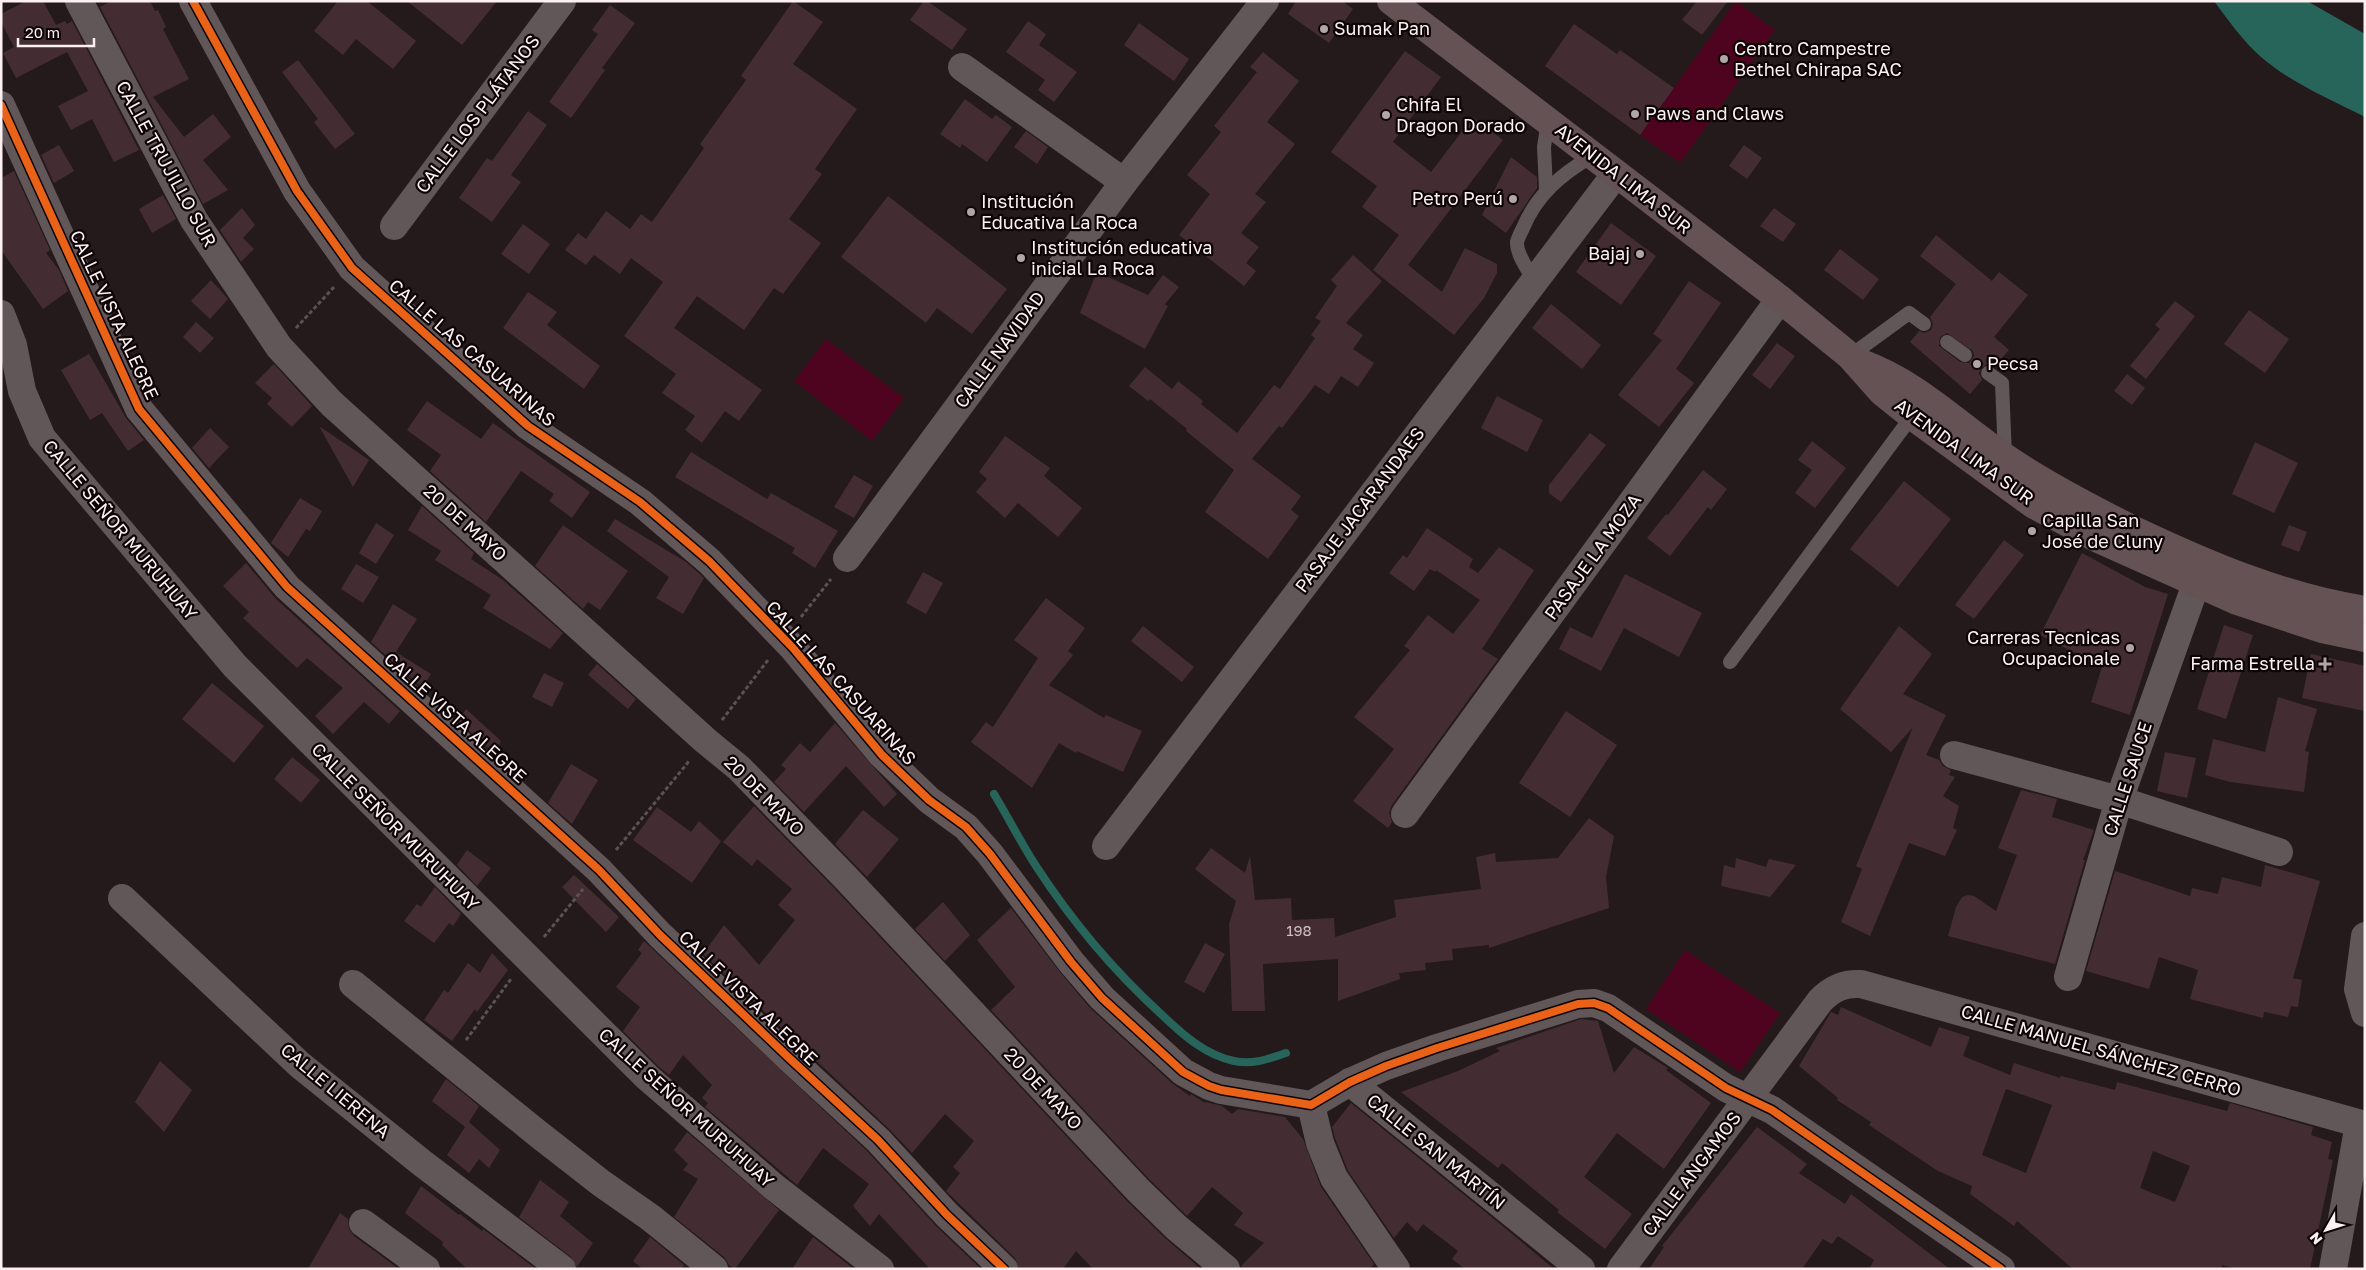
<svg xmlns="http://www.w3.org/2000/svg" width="2366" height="1270" viewBox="0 0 2366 1270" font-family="'Golos Text',sans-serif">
	<rect width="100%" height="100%" fill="#24191b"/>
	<g fill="#4e031f">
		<polygon points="1736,1 1775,30 1680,163 1640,135"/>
		<polygon points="826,339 904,398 872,441 794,381"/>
		<polygon points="1685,950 1780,1013 1740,1072 1646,1009"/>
	</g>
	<path fill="#27655b" d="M 2214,1 L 2307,1 L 2365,34 L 2365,117 C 2330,99 2291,83 2261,57 C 2243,41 2228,20 2214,1 Z"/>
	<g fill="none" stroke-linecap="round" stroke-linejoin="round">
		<path stroke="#27655b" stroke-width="8" d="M 994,794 C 1008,817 1021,843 1036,866 C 1071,920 1114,971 1161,1014 C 1182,1034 1205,1055 1234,1061 C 1253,1065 1268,1059 1286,1053"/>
	</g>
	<g fill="#432d33" fill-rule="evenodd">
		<polygon points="26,1 43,1 56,25 65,21 67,24 72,21 139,150 114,162 92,119 71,130 58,106 88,91 67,52 16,78 3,53 14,47 1,22 1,14"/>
		<polygon points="111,1 150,1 155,11 158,10 166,27 163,29 189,79 153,97 184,137 213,114 231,137 203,160 228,190 203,204 100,7"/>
		<polygon points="338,1 367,1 416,41 393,69 356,39 343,55 314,31"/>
		<polygon points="407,1 497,1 462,45"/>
		<polygon points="793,1 823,22 793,64 857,109 815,169 822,174 789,219 821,243 783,294 774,288 744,330 697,296 674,328 762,390 739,421 725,411 702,443 685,430 695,416 662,393 676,374 624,336 663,282 631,258 620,274 594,255 586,265 565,250 578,233 586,239 606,211 630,229 641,214 652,222 704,148 700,144 746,80 741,76"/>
		<polygon points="924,1 927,1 967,29 952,50 910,20"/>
		<polygon points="1296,1 1342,1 1353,9 1329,43 1288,14"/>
		<polygon points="1697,1 1728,1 1702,35 1682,20"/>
		<polygon points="610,5 635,23 602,68 605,70 571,118 549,102 598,34 592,30"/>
		<polygon points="1028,21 1046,34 1039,45 1077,72 1054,102 1038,90 1045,80 1006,52"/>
		<polygon points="1139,23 1189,59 1174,81 1124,45"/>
		<polygon points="1574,24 1617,54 1620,50 1674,88 1640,135 1545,66"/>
		<polygon points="1405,51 1441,77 1393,142 1431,172 1473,117 1503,140 1408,265 1442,292 1465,248 1497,264 1497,273 1484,298 1454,335 1373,270 1399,235 1362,207 1377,186 1331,152"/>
		<polygon points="1263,52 1299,81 1267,122 1295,144 1255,194 1266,202 1241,233 1259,247 1246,263 1256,271 1244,286 1179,235 1210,194 1187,175 1221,132 1214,126 1257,72 1250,67"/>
		<polygon points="298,60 355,134 335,149 314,122 318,119 282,72"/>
		<polygon points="965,99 992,119 996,115 1012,127 987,162 962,144 960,148 940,134"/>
		<polygon points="528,111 547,125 511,175 521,182 492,222 459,198 487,158 492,161"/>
		<polygon points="1026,131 1048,147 1037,164 1014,147"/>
		<polygon points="59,145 74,171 54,183 41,155"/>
		<polygon points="1744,145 1762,158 1747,179 1729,166"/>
		<polygon points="1511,157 1537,177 1537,188 1506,233 1482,215"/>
		<polygon points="14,171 50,250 46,253 59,270 68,291 43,309 1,250 1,178"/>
		<polygon points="163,195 176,219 152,233 139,209"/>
		<polygon points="888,196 1007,289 972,334 937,308 926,323 841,257"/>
		<polygon points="242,208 255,225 243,238 254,249 241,262 220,230"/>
		<polygon points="1774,208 1796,224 1783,242 1760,226"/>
		<polygon points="1611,223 1656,256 1621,305 1576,272"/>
		<polygon points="523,224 550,244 529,274 501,254"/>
		<path d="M 1936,235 L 1992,281 L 1999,272 L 2028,295 L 1994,337 L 2009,350 L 1994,367 L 1988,364 L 1981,368 L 1979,373 L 1982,380 L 1970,394 L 1910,342 L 1919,331 L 1924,333 L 1931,330 L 1933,324 L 1930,317 L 1956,284 L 1920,256 ZM 1947,333 L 1973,351 L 1974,356 L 1969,363 L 1960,362 L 1939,346 L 1940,337 Z"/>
		<polygon points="1840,249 1879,279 1863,300 1824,270"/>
		<polygon points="1353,255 1382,281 1346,323 1363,335 1353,349 1374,363 1358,387 1341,376 1329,394 1315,385 1282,428 1279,426 1252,459 1301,496 1291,510 1299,516 1268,559 1205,512 1234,470 1186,431 1187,429 1150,399 1148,401 1129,386 1145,367 1172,389 1178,381 1203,401 1201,404 1237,433 1274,385 1280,389 1315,338 1311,335 1321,321 1315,318 1337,286 1331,280"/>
		<polygon points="1097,272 1148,295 1163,275 1179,287 1165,304 1168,306 1145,349 1080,313"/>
		<polygon points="211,280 228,299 210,319 191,301"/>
		<polygon points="1689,281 1721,303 1676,369 1694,383 1659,427 1618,395 1662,340 1653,334"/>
		<polygon points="528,292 557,312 547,325 600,366 584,389 503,328"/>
		<polygon points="2175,301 2195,316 2146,379 2130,366 2160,329 2155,325"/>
		<polygon points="1551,304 1601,345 1582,369 1532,328"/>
		<polygon points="2249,310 2289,339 2265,373 2224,344"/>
		<polygon points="196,322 214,338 200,353 183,337"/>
		<polygon points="1777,343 1795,356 1770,389 1752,375"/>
		<polygon points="89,354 126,418 144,440 128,451 102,413 90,420 61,370"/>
		<polygon points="274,364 312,406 292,427 267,404 272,398 255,383"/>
		<polygon points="2127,374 2145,388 2132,405 2114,391"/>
		<polygon points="1497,396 1543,420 1527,452 1481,428"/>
		<polygon points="427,401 481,439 493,423 590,492 572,518 549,501 554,494 521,471 486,522 430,471 441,455 407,430"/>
		<polygon points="319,426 369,460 353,487"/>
		<polygon points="210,428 229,447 209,468 192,448"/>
		<polygon points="1590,433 1606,445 1561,502 1549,493 1549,485"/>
		<polygon points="1005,436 1050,468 1044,476 1082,508 1058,537 1018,503 1005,518 976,492 987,479 979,472"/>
		<polygon points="1812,441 1846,468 1815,508 1795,493 1812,470 1798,460"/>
		<polygon points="2255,442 2298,463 2274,513 2232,494"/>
		<polygon points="691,452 767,499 771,493 838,531 815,568 792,553 795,548 675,477"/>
		<polygon points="1703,470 1727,489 1711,510 1708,507 1670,556 1647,538 1666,514 1668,515"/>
		<polygon points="854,475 873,486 854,518 834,507"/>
		<polygon points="1904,481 1951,519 1898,587 1850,549"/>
		<polygon points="300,498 322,511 310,531 306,529 288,557 271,543"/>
		<polygon points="422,506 474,553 471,559 503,580 563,633 550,649 483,608 491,595 435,560 441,551 408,530"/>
		<polygon points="615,519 686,562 704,578 683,614 656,598 669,577 607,531"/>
		<polygon points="376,523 394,535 376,564 359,553"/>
		<polygon points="563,525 628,571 600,610 588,602 583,609 535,566"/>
		<polygon points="2289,525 2307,532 2299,552 2281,545"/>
		<polygon points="1427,528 1473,559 1469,567 1478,573 1499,547 1534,570 1482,649 1498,659 1392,805 1389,813 1392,822 1388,828 1353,801 1394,749 1354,717 1410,650 1404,646 1428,615 1453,634 1480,600 1436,570 1435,572 1430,569 1414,591 1389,573 1403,555 1407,558"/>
		<polygon points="2004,540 2024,555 1974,619 1955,605"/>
		<polygon points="2082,553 2145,587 2168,594 2130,715 2091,702 2102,667 2040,635"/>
		<polygon points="246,563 276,599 400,711 389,724 364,702 333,734 315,716 343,688 307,658 297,668 243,618 249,612 223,586"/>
		<polygon points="356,564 379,577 363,603 341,589"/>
		<polygon points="923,572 943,583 926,614 906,603"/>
		<polygon points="1625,574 1702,613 1679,657 1624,628 1601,671 1559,649 1570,627 1592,638"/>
		<polygon points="1046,598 1085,628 1068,651 1073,655 1049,685 1104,718 1106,715 1142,731 1123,772 1077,751 1076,753 1059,743 1032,788 971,742 986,722 993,727 1038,658 1014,640"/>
		<polygon points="393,604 417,619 396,652 431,674 422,688 371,642"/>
		<polygon points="2224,625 2253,635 2226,719 2197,709"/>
		<polygon points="1143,626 1194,667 1182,682 1131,641"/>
		<polygon points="1899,626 1932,654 1903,694 1946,715 1926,755 1939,760 1943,766 1951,770 1949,775 1955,777 1943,796 1959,806 1953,828 1957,830 1945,856 1909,843 1870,936 1841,922 1862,869 1856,866 1913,727 1891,752 1840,709"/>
		<polygon points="2311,654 2365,666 2365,711 2302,698"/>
		<polygon points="597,664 636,699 628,709 588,675"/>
		<polygon points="544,673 564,683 552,707 532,697"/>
		<polygon points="212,683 264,726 234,763 182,719"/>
		<polygon points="2278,697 2317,709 2305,751 2309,752 2304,792 2230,782 2205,775 2213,739 2265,752"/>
		<polygon points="466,709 501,741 495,754 458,721"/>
		<polygon points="1566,711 1617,745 1570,817 1519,783"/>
		<polygon points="835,723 897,794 884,807 846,766 804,812 774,782 786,769 781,765 800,743 810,752"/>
		<polygon points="2165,752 2196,758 2187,798 2157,791"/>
		<polygon points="292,757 320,780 301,803 274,779"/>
		<polygon points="571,764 598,780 572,824 548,803"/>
		<polygon points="2021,790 2057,799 2052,817 2094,830 2083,860 2085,860 2055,964 1948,936 1956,907 1962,897 1968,895 1974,896 1996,911 2017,855 1998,848"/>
		<polygon points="754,806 835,889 1127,1201 1165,1238 1201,1269 1093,1269 1076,1251 1063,1269 1019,1269 1015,1258 946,1191 960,1173 953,1167 974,1141 945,1114 912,1153 889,1129 703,954 724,925 759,965 795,920 778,905 792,889 757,859 752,866 723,842"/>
		<polygon points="657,807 691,832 699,821 721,841 692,883 633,840"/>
		<polygon points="863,810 899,839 867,877 835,844"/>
		<polygon points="1589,818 1614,836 1606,877 1609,908 1489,948 1489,945 1452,949 1453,960 1425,963 1426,970 1399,973 1400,979 1338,1001 1338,959 1263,964 1265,1011 1232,1011 1229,924 1236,901 1195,869 1211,848 1245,873 1250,856 1255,900 1291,898 1292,920 1334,918 1335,937 1396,917 1394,900 1481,889 1476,857 1495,853 1496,862 1558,858"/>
		<polygon points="467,850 491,868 477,886 457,865"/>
		<polygon points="1736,858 1766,867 1769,859 1796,865 1770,897 1721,886 1724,865 1735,868"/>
		<polygon points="2265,865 2320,881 2293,978 2302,980 2298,1007 2291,1006 2288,1017 2264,1012 2263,1018 2190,999 2198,970 2159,957 2149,989 2086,971 2115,871 2190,896 2192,888 2218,894 2222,877 2261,887"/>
		<polygon points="574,875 619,917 606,932 562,887"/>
		<polygon points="435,887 461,914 453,926 449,923 434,943 404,921 417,904 421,907"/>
		<polygon points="943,902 970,935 945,961 915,929"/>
		<polygon points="1011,908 1059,971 1090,1008 1173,1084 1190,1096 1191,1094 1205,1103 1206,1102 1222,1106 1232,1114 1238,1109 1285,1117 1303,1139 1321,1187 1374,1264 1370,1269 1241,1269 1241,1266 1264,1243 1234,1225 1243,1213 1212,1187 1187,1216 1149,1179 991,1010 1015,987 977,940"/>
		<polygon points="644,941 867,1151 936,1226 981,1269 930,1269 879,1214 870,1226 853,1206 869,1184 823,1148 797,1185 705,1107 708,1103 702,1098 712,1085 683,1055 669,1075 658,1066 623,1031 640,1007 616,987 642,953 638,950"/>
		<polygon points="1205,943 1225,954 1204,993 1184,982"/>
		<polygon points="492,953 508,970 477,1012 475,1009 452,1041 424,1020 444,990 448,993 468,963 480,973"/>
		<path d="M 1841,1007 L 1931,1047 L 1939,1027 L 1970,1037 L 1963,1056 L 2010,1075 L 2014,1063 L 2060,1078 L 2061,1076 L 2115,1090 L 2117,1082 L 2227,1111 L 2230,1103 L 2313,1127 L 2311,1135 L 2332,1142 L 2328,1159 L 2333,1160 L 2310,1269 L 2236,1269 L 2222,1265 L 2222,1269 L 2073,1269 L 2017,1221 L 2014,1226 L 1970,1194 L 1972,1186 L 1938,1171 L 1869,1125 L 1871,1122 L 1837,1100 L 1838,1098 L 1799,1066 L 1831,1012 L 1838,1015 ZM 2006,1089 L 2052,1105 L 2026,1173 L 1982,1155 ZM 2153,1151 L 2190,1166 L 2175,1202 L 2140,1188 Z"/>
		<polygon points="1581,1019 1598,1021 1614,1073 1634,1047 1668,1068 1666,1070 1711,1103 1664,1169 1617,1133 1584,1177 1632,1214 1605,1249 1557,1212 1559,1210 1502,1163 1498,1168 1401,1092 1458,1071 1500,1051 1496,1048"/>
		<polygon points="160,1061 192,1090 164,1132 135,1102"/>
		<polygon points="446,1079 479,1106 469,1122 500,1150 489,1168 479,1159 469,1173 447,1155 465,1127 432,1101"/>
		<polygon points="1351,1103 1505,1228 1554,1269 1465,1269 1452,1259 1458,1251 1423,1224 1417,1232 1407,1222 1394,1238 1348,1171 1335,1138 1332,1127"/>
		<polygon points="1757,1127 1807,1164 1799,1173 1845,1204 1851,1194 1950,1269 1869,1269 1874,1260 1838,1236 1832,1244 1823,1239 1802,1269 1649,1269 1664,1247 1662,1246"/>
		<polygon points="687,1132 779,1210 735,1269 729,1265 724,1257 674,1217 698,1179 683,1170 688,1164 674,1150"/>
		<polygon points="540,1180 569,1202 560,1216 593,1243 577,1267 571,1257 519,1217"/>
		<polygon points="421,1186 459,1215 460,1214 482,1231 483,1229 536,1269 467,1269 442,1245 443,1242 405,1213"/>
		<polygon points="340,1213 348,1219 349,1229 354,1236 399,1269 308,1269"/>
		<polygon points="650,1237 684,1265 682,1269 643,1269 633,1261"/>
		<polygon points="813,1237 854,1269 792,1269"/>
	</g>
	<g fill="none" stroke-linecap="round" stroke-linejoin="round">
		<g stroke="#5b5253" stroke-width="3" stroke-dasharray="4 2.5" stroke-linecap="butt">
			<polyline points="296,328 334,287"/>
			<polyline points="801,617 831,579"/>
			<polyline points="722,720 768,660"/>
			<polyline points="616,850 690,760"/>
			<polyline points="544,937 583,889"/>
			<polyline points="466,1040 511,979"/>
		</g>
		<g stroke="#615759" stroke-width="14">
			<polyline points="1546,189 1544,147 1548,121"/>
			<path d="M 1534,281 C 1529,271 1516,254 1517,242 C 1518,238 1521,232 1523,228 C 1537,194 1562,174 1592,156"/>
			<polyline points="1947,342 1965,355"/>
			<polyline points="1850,356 1909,313 1924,324"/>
			<polyline points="1988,373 2002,383 2005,457"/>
			<polyline points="1730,662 1912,416"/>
		</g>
		<g stroke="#615759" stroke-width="28">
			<polyline points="79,1 194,220 279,347 332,404 706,741 739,768 846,878 1138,1190 1176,1227 1226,1269"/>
			<polyline points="193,1 297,191 352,268 528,426 640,502 709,561 793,648 882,755 929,800 966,827 990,854 1071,962 1102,998 1183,1072 1209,1086 1221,1090 1311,1105 1350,1082 1386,1066 1437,1048 1578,1004 1594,1003 1608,1008 1726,1088 1772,1110 2001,1269"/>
			<polyline points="962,67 1124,182"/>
			<polyline points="1,105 139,409 287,587 599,870 660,935 788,1057 878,1140 947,1215 1004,1269"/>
			<polyline points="394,226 562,1"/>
			<polyline points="1,314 13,345 22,391 42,438 235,666 647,1077 774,1187 880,1269"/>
			<polyline points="847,558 1124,182 1265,1"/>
			<polyline points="1954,755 2119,800 2279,852"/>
			<polyline points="1405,814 1780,299"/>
			<polyline points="1106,846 1615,175"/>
			<polyline points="122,898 300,1065 422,1163 562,1269"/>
			<polyline points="2365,936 2358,989 2365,1013"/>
			<polyline points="2068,977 2119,800 2196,584"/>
			<polyline points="353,984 537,1133 601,1183 651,1218 714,1269"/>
			<polyline points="1350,1082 1581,1269"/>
			<polyline points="1311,1105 1320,1143 1334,1178 1396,1269"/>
			<polyline points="363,1223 426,1269"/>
			<path d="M 1621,1269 L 1820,1001 C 1832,988 1844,983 1861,984 L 2365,1125"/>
			<polyline points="2333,1269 2359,1124"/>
		</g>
		<g stroke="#645255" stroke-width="28">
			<polyline points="1391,1 1780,299 1850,356 1882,392 1912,416 2034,505 2096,538 2237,601 2322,629 2365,638"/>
			<path d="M 1861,363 C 1921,385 1960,428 2012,462 C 2051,488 2092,509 2134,530 C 2208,565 2283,597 2365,610"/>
		</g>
		<g stroke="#0c0405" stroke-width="11">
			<g id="cycleway">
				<polyline points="193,1 297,191 352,268 528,426 640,502 709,561 793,648 882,755 929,800 966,827 990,854 1071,962 1102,998 1183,1072 1209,1086 1221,1090 1311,1105 1350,1082 1386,1066 1437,1048 1578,1004 1594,1003 1608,1008 1726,1088 1772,1110 2001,1269"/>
				<polyline points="1,105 139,409 287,587 599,870 660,935 788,1057 878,1140 947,1215 1004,1269"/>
			</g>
		</g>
		<use href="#cycleway" stroke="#ea6118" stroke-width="8"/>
	</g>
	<g fill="#b1a5a7" stroke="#0c0405" stroke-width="2">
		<circle cx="1324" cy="29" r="5"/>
		<circle cx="1724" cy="59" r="5"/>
		<circle cx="1635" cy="114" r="5"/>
		<circle cx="1386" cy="115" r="5"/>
		<circle cx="1513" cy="199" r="5"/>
		<circle cx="971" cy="212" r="5"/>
		<circle cx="1640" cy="254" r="5"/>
		<circle cx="1021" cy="258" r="5"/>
		<circle cx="1977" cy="364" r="5"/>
		<circle cx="2032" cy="531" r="5"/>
		<circle cx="2130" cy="648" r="5"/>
		<path d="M2322.5 656.5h5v5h5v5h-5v5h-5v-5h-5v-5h5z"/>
	</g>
	<g text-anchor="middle" stroke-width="4.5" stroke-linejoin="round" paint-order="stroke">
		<g font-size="15" fill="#cebfc2">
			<text x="1299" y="936">198</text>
		</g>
		<g font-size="18" fill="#fdf0f2" stroke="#0c0405" text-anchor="start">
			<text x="1334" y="35">Sumak Pan</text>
			<text x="1734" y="55">Centro Campestre<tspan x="1734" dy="21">Bethel Chirapa SAC</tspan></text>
			<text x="1396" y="111">Chifa El<tspan x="1396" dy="21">Dragon Dorado</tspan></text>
			<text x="1645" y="120">Paws and Claws</text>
			<text x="1503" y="205" text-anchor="end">Petro Perú</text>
			<text x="981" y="208">Institución<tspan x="981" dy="21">Educativa La Roca</tspan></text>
			<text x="1031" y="254">Institución educativa<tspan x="1031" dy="21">inicial La Roca</tspan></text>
			<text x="1630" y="260" text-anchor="end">Bajaj</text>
			<text x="1987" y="370">Pecsa</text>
			<text x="2042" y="527">Capilla San<tspan x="2042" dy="21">José de Cluny</tspan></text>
			<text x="2120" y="644" text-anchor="end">Carreras Tecnicas<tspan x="2120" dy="21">Ocupacionale</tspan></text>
			<text x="2315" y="670" text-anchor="end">Farma Estrella</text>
		</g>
		<g font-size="18" fill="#fdf0f2" stroke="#0c0405">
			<text transform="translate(478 114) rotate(-53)" y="6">CALLE LOS PLÁTANOS</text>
			<text transform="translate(166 164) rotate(61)" y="6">CALLE TRUJILLO SUR</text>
			<text transform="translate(1623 179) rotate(38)" y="6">AVENIDA LIMA SUR</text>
			<text transform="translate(114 315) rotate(65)" y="6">CALLE VISTA ALEGRE</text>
			<text transform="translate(1000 350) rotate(-54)" y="6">CALLE NAVIDAD</text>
			<text transform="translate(472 353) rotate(41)" y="6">CALLE LAS CASUARINAS</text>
			<text transform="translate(1964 452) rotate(36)" y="6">AVENIDA LIMA SUR</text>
			<text transform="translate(1360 510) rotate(-53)" y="6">PASAJE JACARANDAES</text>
			<text transform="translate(465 523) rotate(42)" y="6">20 DE MAYO</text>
			<text transform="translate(120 530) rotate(50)" y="6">CALLE SEÑOR MURUHUAY</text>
			<text transform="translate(1593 557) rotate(-54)" y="6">PASAJE LA MOZA</text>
			<text transform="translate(841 683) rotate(48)" y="6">CALLE LAS CASUARINAS</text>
			<text transform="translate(455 718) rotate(42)" y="6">CALLE VISTA ALEGRE</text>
			<text transform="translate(2128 779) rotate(-72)" y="6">CALLE SAUCE</text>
			<text transform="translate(764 796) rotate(45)" y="6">20 DE MAYO</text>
			<text transform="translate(395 827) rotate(45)" y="6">CALLE SEÑOR MURUHUAY</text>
			<text transform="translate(748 998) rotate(44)" y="6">CALLE VISTA ALEGRE</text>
			<text transform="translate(2101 1051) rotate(16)" y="6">CALLE MANUEL SÁNCHEZ CERRO</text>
			<text transform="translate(1043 1089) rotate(47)" y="6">20 DE MAYO</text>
			<text transform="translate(335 1091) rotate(40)" y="6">CALLE LIERENA</text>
			<text transform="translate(686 1108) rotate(42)" y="6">CALLE SEÑOR MURUHUAY</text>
			<text transform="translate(1436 1152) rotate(39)" y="6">CALLE SAN MARTÍN</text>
			<text transform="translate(1692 1174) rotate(-53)" y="6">CALLE ANGAMOS</text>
		</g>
	</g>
	<rect width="2366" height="1270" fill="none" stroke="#fdf0f2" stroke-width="5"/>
	<g transform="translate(2326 1230) rotate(231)" stroke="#0c0405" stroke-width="4" paint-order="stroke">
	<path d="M0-4L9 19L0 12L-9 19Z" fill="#fdf0f2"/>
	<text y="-8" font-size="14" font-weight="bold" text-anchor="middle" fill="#fdf0f2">N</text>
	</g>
	<path d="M18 38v8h76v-8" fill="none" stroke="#fdf0f2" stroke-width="2.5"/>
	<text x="25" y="38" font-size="15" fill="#fdf0f2" stroke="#0c0405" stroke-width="4" paint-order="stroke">20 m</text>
</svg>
